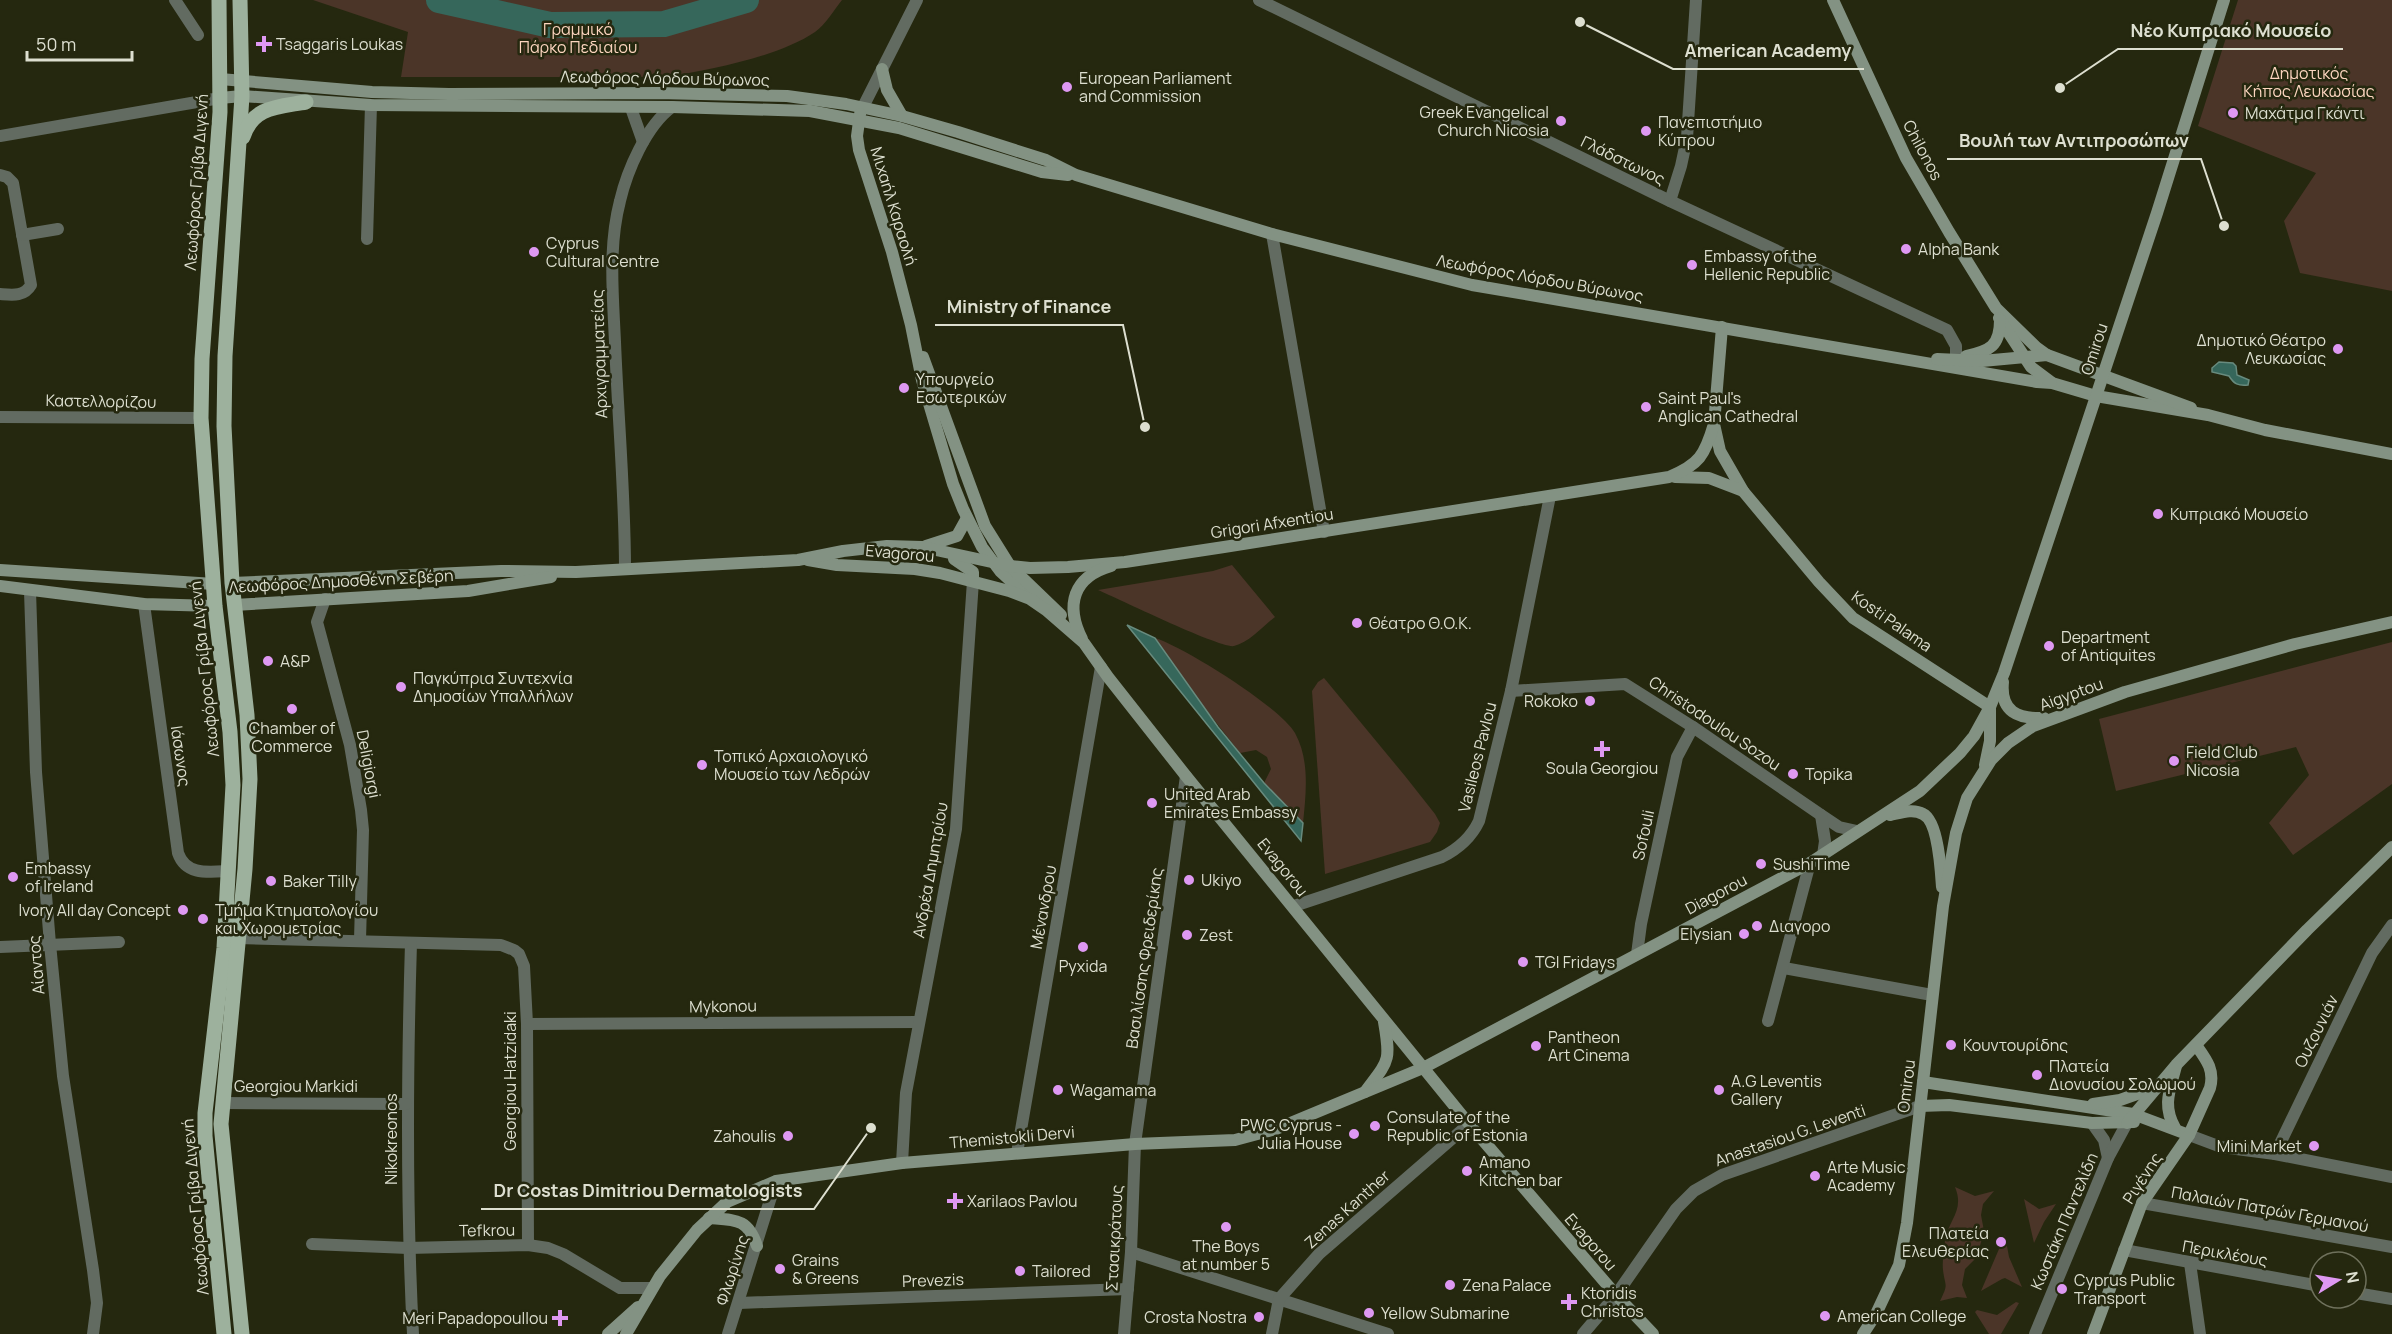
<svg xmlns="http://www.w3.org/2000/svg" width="2392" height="1334" viewBox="0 0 2392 1334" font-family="Manrope,sans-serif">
	<rect width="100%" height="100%" fill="#25280f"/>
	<g fill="#4b3528">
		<path d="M 313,0 L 842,0 C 834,10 825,25 815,32 C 778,57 712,69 668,77 L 401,77 L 408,32 Z"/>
		<polygon points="2238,0 2392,0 2392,291 2300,273 2284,221 2316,173 2198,126"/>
		<path d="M 1232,565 L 1275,617 C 1263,626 1249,643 1234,646 C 1221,649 1117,598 1098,590 L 1213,571 Z"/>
		<path d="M 1155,638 C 1184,647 1280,707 1295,733 C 1310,760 1306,794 1303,823 L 1264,783 L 1271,769 L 1267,757 L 1256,750 L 1240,753 L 1186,684 Z"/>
		<polygon points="2392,642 2392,784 2293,855 2269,823 2309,775 2296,747 2116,791 2099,719"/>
		<polygon points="1324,678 1405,776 1435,814 1440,823 1437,832 1430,842 1325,874 1312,691 1318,682"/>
		<path d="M 1955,1187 L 1975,1196 L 1994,1191 L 1983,1204 L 1981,1215 L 1984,1231 L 1977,1257 L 1965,1269 L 1962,1285 L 1967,1298 L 1957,1297 L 1940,1301 C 1949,1283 1945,1287 1943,1270 C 1942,1261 1944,1250 1945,1241 C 1948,1220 1965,1211 1955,1187 Z"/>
		<polygon points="2024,1199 2039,1209 2056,1204 2044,1222 2034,1243"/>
		<polygon points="2005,1235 2009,1257 2022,1287 2005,1278 2002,1279 1981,1291"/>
		<polygon points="2016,1302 2019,1303 2001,1334 1989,1334 1975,1312 1977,1310 1997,1315"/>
	</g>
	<g fill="#36675b" stroke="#688b7e" stroke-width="1.5">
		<path d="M 2219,362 L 2233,363 L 2236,366 L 2237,375 L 2249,380 L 2248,385 C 2238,386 2234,384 2229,376 L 2212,372 L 2212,368 Z"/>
		<polygon points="1127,625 1155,638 1218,727 1264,783 1303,823 1301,841"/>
	</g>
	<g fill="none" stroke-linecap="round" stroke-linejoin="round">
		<polyline stroke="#36675b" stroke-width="26" points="439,0 550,25 664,24 746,0"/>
		<g stroke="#626b61" stroke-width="12">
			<polyline points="175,0 198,35"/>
			<polyline points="1259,0 1670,201 1947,330 1956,346 1956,359"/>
			<polyline points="863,107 917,0"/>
			<polyline points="631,108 643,142"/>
			<polyline points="0,136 220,98"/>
			<path d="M 0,175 L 7,177 L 13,183 L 31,285 C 24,297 12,295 0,294"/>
			<polyline points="1670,201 1681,166 1687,138 1696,0"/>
			<polyline points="1272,234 1324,532"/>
			<polyline points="22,235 58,229"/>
			<polyline points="367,239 371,105"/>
			<polyline points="0,417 201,418"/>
			<path d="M 625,569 C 625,494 618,418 615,342 C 613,296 608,247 620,201 C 627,171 646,126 672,107"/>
			<polyline points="30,591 36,772 50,944 63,1076 93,1270 97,1303 93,1334"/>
			<polyline points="325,599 317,622 350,745 361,810 363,830 360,940"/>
			<path d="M 144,604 L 178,853 C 186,876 209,872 229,871"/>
			<polyline points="1511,691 1625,684 1693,727 1821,815 1839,827 1857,831"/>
			<polyline points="1821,815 1825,841 1823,855"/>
			<path d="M 1294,906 L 1442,857 C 1458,849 1471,838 1479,821 L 1511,691 L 1550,496"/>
			<polyline points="238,938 501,945 514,950 519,954 524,966 527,1024 528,1245"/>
			<path d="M 411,943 C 407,1074 406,1203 413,1334"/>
			<polyline points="0,947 119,942"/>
			<polyline points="1637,954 1641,924 1677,757 1693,727"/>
			<polyline points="1784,968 1932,995"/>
			<polyline points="1768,1021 1810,863"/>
			<polyline points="527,1024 918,1022"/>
			<polyline points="222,1103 406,1104"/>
			<polyline points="2092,1123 2104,1140 2108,1158"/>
			<polyline points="2189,1135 2221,1147 2275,1154 2392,1177"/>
			<polyline points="1017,1153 1101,667"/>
			<polyline points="2275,1154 2372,953 2392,925"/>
			<polyline points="902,1163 906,1093 956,829 973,581"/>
			<polyline points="2142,1203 2392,1247"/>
			<polyline points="312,1244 408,1248 528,1245 548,1248 563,1254 620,1288 652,1288"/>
			<polyline points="2124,1250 2320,1286"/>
			<polyline points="1131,1252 1388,1334"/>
			<polyline points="2190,1263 2200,1334"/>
			<polyline points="2356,1293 2392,1299"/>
			<polyline points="739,1303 1128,1289"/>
			<polyline points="728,1334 776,1181"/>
			<polyline points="1124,1334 1131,1252 1135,1144 1186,776"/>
			<polyline points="1272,1334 1279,1299 1319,1254 1469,1124"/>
			<polyline points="1583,1334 1616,1295 1676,1209 1694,1191 1722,1175 1920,1106"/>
			<polyline points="2035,1334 2108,1158 2127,1123"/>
		</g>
		<g stroke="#839283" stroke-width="12">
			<polyline points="1833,0 1906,158 1949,232 1996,308 2036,347 2047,355"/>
			<polyline points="882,69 887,90 902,116"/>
			<polyline points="220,79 372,92 449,94 658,93 787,96 846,104 902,116 958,132 1046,160 1076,175 1272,234 1472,285 2037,382 2052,383 2096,396 2208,415 2265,430 2392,454"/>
			<polyline points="220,98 242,96 371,105 672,107 810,111 899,128 1042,172 1068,175"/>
			<polyline points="860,114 857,136 859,150 892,252 911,325 922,380 953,484 963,509 982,547 1000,571 1024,593"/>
			<polyline points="1999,318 2031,367 2051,382"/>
			<polyline points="1722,327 1714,424 1720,451 1743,491 1819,582 1853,618 1990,707"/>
			<path d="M 1966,356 C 1990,351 2000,346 2000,320"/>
			<polyline points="923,357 985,526 1010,566 1061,615"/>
			<polyline points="1937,359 1982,361 2047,355 2191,408"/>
			<polyline points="1675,477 1709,478 1743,491"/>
			<polyline points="926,546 957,536 967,518"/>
			<polyline points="954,559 973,572 973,581"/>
			<polyline points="808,560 837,565 915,569 940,573 1009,591 1030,599 1046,610 1084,643 1108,677 1186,776 1469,1124 1616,1295 1653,1334"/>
			<polyline points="0,570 214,584"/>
			<path d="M 232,583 L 501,571 L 576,572 L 798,560 L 843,551 L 887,546 L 922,547 L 1010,566 L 1030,568 L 1068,567 L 1125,562 L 1224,547 L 1669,477 C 1699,465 1705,455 1714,424"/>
			<polyline points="0,586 144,604 215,606"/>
			<polyline points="234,605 468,591 551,577"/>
			<path d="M 1082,639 C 1065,605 1073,577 1111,566"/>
			<path d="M 2003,682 C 2000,712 2018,719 2044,718"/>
			<polyline points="1985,765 1990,741 1990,708"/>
			<path d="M 1890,815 C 1900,813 1913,808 1923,814 C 1938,821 1941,871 1942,887"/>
			<polyline points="1923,1082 2133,1114 2189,1135"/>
			<path d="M 1365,1092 C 1389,1060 1391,1062 1384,1022"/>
			<polyline points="2093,1104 2120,1100 2154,1088"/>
			<polyline points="1920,1106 1949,1105 2092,1123 2134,1122"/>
			<polyline points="2127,1123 2176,1065 2307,930 2392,847"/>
			<path d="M 2175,1128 C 2162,1105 2170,1090 2176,1066"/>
			<path d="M 709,1218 C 735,1220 748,1218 757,1246"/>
			<polyline points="608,1334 638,1307"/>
			<polyline points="626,1334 660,1276 697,1230 727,1202 776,1181 902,1163 1135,1144 1235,1140 1276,1129 1423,1068 1810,863 1920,791 1960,753 1974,736 1990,707 2004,673 2157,213 2224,0"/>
			<polyline points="1863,1334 1876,1314 1899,1265 1907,1223 1943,906 1956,833 1967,798 1991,760 2008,743 2033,726 2125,692 2295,644 2392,622"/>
			<path d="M 2093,1334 L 2142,1203 L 2189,1135 L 2210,1088 C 2215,1070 2206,1059 2196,1045"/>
		</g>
		<g stroke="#9db19d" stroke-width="15">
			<polyline points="219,0 220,112 202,359 201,418 215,606 230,732 233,785 224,948 205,1113 205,1136 224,1334"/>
			<polyline points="240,0 242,96 225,356 224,426 232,583 247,715 250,779 245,869 221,1124 242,1334"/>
			<path d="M 243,137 C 253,106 278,107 306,102"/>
		</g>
	</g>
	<g fill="#de98f2" stroke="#25280f" stroke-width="2">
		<path d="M261 35h6v6h6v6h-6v6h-6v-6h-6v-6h6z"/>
		<circle cx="1067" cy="87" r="6"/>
		<circle cx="2233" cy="113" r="6"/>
		<circle cx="1561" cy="121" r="6"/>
		<circle cx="1646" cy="131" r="6"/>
		<circle cx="1906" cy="249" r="6"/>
		<circle cx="534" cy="252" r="6"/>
		<circle cx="1692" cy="265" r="6"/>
		<circle cx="2338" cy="349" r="6"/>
		<circle cx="904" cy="388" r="6"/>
		<circle cx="1646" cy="407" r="6"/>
		<circle cx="2158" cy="514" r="6"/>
		<circle cx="1357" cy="623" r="6"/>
		<circle cx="2049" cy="646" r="6"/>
		<circle cx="268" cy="661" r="6"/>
		<circle cx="401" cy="687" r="6"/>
		<circle cx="1590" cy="701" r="6"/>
		<circle cx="292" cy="709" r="6"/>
		<path d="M1599 740h6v6h6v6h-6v6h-6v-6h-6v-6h6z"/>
		<circle cx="2174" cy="761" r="6"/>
		<circle cx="702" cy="765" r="6"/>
		<circle cx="1793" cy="774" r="6"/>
		<circle cx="1152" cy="803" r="6"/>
		<circle cx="1761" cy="864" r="6"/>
		<circle cx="13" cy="877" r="6"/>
		<circle cx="1189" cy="880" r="6"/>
		<circle cx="271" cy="881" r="6"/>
		<circle cx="183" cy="910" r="6"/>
		<circle cx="203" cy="919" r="6"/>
		<circle cx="1757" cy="926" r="6"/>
		<circle cx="1744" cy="934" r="6"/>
		<circle cx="1187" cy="935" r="6"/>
		<circle cx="1083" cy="947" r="6"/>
		<circle cx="1523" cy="962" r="6"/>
		<circle cx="1951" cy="1045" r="6"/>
		<circle cx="1536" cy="1046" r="6"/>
		<circle cx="2037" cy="1075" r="6"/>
		<circle cx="1058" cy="1090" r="6"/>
		<circle cx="1719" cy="1090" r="6"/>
		<circle cx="1375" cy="1126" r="6"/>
		<circle cx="1354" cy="1134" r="6"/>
		<circle cx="788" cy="1136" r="6"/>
		<circle cx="2314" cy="1146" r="6"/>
		<circle cx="1467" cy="1171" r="6"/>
		<circle cx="1815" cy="1176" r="6"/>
		<path d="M952 1192h6v6h6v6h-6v6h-6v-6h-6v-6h6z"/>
		<circle cx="1226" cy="1227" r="6"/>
		<circle cx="2001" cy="1242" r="6"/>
		<circle cx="780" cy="1269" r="6"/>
		<circle cx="1020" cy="1271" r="6"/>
		<circle cx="1450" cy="1285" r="6"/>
		<circle cx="2062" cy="1289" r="6"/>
		<path d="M1566 1293h6v6h6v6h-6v6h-6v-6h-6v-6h6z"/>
		<circle cx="1369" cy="1313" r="6"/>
		<circle cx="1825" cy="1316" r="6"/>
		<circle cx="1259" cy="1317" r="6"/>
		<path d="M557 1309h6v6h6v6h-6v6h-6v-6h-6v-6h6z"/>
	</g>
	<g text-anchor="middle" stroke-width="5" stroke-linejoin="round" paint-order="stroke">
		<g font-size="16" fill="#fcd5bf" stroke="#25280f">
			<text x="578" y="35">Γραμμικό<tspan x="578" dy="18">Πάρκο Πεδιαίου</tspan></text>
			<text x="2309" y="79">Δημοτικός<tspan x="2309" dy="18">Κήπος Λευκωσίας</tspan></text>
		</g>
		<g font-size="16" fill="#dddfd0" stroke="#25280f" text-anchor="start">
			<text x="276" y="50">Tsaggaris Loukas</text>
			<text x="1079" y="84">European Parliament<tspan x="1079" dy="18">and Commission</tspan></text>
			<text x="1549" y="118" text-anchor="end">Greek Evangelical<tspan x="1549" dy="18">Church Nicosia</tspan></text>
			<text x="2245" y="119">Μαχάτμα Γκάντι</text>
			<text x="1658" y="128">Πανεπιστήμιο<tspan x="1658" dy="18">Κύπρου</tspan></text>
			<text x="546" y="249">Cyprus<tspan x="546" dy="18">Cultural Centre</tspan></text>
			<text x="1918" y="255">Alpha Bank</text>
			<text x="1704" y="262">Embassy of the<tspan x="1704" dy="18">Hellenic Republic</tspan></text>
			<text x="2326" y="346" text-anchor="end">Δημοτικό Θέατρο<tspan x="2326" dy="18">Λευκωσίας</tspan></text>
			<text x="916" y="385">Υπουργείο<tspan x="916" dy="18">Εσωτερικών</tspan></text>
			<text x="1658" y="404">Saint Paul's<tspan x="1658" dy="18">Anglican Cathedral</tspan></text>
			<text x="2170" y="520">Κυπριακό Μουσείο</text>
			<text x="1369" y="629">Θέατρο Θ.Ο.Κ.</text>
			<text x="2061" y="643">Department<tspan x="2061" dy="18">of Antiquites</tspan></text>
			<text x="280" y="667">A&amp;P</text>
			<text x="413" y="684">Παγκύπρια Συντεχνία<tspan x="413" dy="18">Δημοσίων Υπαλλήλων</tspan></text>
			<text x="1578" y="707" text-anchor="end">Rokoko</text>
			<text x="292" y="734" text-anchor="middle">Chamber of<tspan x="292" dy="18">Commerce</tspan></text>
			<text x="2186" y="758">Field Club<tspan x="2186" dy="18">Nicosia</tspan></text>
			<text x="714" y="762">Τοπικό Αρχαιολογικό<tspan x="714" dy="18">Μουσείο των Λεδρών</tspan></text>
			<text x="1602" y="774" text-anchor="middle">Soula Georgiou</text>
			<text x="1805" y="780">Topika</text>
			<text x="1164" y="800">United Arab<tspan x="1164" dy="18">Emirates Embassy</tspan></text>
			<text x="1773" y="870">SushiTime</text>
			<text x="25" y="874">Embassy<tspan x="25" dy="18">of Ireland</tspan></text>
			<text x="1201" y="886">Ukiyo</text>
			<text x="283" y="887">Baker Tilly</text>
			<text x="171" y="916" text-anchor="end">Ivory All day Concept</text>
			<text x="215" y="916">Τμήμα Κτηματολογίου<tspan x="215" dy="18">και Χωρομετρίας</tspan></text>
			<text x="1769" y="932">Διαγορο</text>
			<text x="1732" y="940" text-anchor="end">Elysian</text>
			<text x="1199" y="941">Zest</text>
			<text x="1535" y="968">TGI Fridays</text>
			<text x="1083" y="972" text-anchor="middle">Pyxida</text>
			<text x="1548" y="1043">Pantheon<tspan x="1548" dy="18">Art Cinema</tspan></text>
			<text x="1963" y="1051">Κουντουρίδης</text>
			<text x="2049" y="1072">Πλατεία<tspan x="2049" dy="18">Διονυσίου Σολωμού</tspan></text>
			<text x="1731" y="1087">A.G Leventis<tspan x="1731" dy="18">Gallery</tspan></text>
			<text x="1070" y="1096">Wagamama</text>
			<text x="1387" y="1123">Consulate of the<tspan x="1387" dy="18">Republic of Estonia</tspan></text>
			<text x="1342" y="1131" text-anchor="end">PWC Cyprus -<tspan x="1342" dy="18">Julia House</tspan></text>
			<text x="776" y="1142" text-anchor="end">Zahoulis</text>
			<text x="2302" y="1152" text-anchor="end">Mini Market</text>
			<text x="1479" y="1168">Amano<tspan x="1479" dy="18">Kitchen bar</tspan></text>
			<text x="1827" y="1173">Arte Music<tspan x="1827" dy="18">Academy</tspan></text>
			<text x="967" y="1207">Xarilaos Pavlou</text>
			<text x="1989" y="1239" text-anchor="end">Πλατεία<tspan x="1989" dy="18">Ελευθερίας</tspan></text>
			<text x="1226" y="1252" text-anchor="middle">The Boys<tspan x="1226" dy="18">at number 5</tspan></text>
			<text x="792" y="1266">Grains<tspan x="792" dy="18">&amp; Greens</tspan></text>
			<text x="1032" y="1277">Tailored</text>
			<text x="2074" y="1286">Cyprus Public<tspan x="2074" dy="18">Transport</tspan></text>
			<text x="1462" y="1291">Zena Palace</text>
			<text x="1581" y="1299">Ktoridis<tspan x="1581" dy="18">Christos</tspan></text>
			<text x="1381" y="1319">Yellow Submarine</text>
			<text x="1837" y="1322">American College</text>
			<text x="1247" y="1323" text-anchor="end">Crosta Nostra</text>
			<text x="548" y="1324" text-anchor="end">Meri Papadopoullou</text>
		</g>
		<g font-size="16" fill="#dddfd0" stroke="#25280f">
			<text transform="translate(665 78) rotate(1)" y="6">Λεωφόρος Λόρδου Βύρωνος</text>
			<text transform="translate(1923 150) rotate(62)" y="6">Chilonos</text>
			<text transform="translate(1623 160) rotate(26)" y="6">Γλάδστωνος</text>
			<text transform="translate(196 182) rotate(-86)" y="6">Λεωφόρος Γρίβα Διγενή</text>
			<text transform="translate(894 206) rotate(73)" y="6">Μιχαήλ Καραολή</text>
			<text transform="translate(1540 278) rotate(10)" y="6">Λεωφόρος Λόρδου Βύρωνος</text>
			<text transform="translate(2094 349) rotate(-72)" y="6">Omirou</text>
			<text transform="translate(599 354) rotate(-92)" y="6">Αρχιγραμματείας</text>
			<text transform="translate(101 401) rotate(1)" y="6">Καστελλορίζου</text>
			<text transform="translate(1272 523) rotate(-9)" y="6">Grigori Afxentiou</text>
			<text transform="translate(900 553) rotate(5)" y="6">Evagorou</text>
			<text transform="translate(341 581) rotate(-3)" y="6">Λεωφόρος Δημοσθένη Σεβέρη</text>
			<text transform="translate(1892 621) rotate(35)" y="6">Kosti Palama</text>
			<text transform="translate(204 669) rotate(-96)" y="6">Λεωφόρος Γρίβα Διγενή</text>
			<text transform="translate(2071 694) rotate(-20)" y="6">Aigyptou</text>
			<text transform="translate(1715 723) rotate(34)" y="6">Christodoulou Sozou</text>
			<text transform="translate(181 756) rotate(82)" y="6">Ιάσωνος</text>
			<text transform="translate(1477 757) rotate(-76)" y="6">Vasileos Pavlou</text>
			<text transform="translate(369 764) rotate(79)" y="6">Deligiorgi</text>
			<text transform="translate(1643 835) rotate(-78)" y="6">Sofouli</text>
			<text transform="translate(1283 867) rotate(51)" y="6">Evagorou</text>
			<text transform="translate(930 870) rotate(-80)" y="6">Ανδρέα Δημητρίου</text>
			<text transform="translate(1716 894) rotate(-28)" y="6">Diagorou</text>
			<text transform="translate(1043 907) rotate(-80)" y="6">Μένανδρου</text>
			<text transform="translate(1144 958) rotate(-82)" y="6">Βασιλίσσης Φρειδερίκης</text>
			<text transform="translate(36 965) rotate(-95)" y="6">Αίαντος</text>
			<text transform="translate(723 1006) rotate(-1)" y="6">Mykonou</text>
			<text transform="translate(2316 1031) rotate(-64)" y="6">Ουζουνιάν</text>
			<text transform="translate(510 1081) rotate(-90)" y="6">Georgiou Hatzidaki</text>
			<text x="296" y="1092">Georgiou Markidi</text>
			<text transform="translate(1906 1086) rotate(-83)" y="6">Omirou</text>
			<text transform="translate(1790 1135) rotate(-19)" y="6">Anastasiou G. Leventi</text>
			<text transform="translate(1012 1137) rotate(-5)" y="6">Themistokli Dervi</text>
			<text transform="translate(391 1139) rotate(-90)" y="6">Nikokreonos</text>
			<text transform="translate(2142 1178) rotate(-57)" y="6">Ριγένης</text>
			<text transform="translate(195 1207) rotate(-95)" y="6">Λεωφόρος Γρίβα Διγενή</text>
			<text transform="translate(1347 1209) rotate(-42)" y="6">Zenas Kanther</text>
			<text transform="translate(2270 1209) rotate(10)" y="6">Παλαιών Πατρών Γερμανού</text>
			<text transform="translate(2064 1221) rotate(-67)" y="6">Kωστάκη Παντελίδη</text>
			<text transform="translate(487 1230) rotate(-1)" y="6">Tefkrou</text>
			<text transform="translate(1114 1238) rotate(-87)" y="6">Στασικράτους</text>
			<text transform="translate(1591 1242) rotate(49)" y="6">Evagorou</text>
			<text transform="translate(2225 1253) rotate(10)" y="6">Περικλέους</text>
			<text transform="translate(732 1270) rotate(-72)" y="6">Φλωρίνης</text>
			<text transform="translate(933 1280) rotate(-2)" y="6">Prevezis</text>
		</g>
	</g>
	<path fill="none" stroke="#dddfd0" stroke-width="2" d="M2060 88L2118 49H2343M1580 22L1673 69H1864M2224 226L2201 159H1947M1145 427L1123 325H935M871 1128L814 1209H481"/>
	<g fill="#dddfd0" stroke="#25280f" stroke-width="2">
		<circle cx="2060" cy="88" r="6"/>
		<circle cx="1580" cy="22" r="6"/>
		<circle cx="2224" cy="226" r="6"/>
		<circle cx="1145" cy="427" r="6"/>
		<circle cx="871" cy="1128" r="6"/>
	</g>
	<g font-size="18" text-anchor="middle" font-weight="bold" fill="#dddfd0" stroke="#25280f" stroke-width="5" stroke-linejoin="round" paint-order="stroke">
		<text x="2231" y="37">Νέο Κυπριακό Μουσείο</text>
		<text x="1768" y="57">American Academy</text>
		<text x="2074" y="147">Βουλή των Αντιπροσώπων</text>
		<text x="1029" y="313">Ministry of Finance</text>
		<text x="648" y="1197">Dr Costas Dimitriou Dermatologists</text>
	</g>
	<g transform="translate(2338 1280) rotate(79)"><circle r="28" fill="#25280f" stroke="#6f715c" stroke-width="1.5"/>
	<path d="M0-4.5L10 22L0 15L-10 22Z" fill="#de98f2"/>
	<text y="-9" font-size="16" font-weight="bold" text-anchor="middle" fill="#dddfd0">N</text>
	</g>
	<path d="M27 51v9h105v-9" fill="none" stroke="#dddfd0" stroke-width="3"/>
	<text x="36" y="51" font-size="18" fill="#dddfd0" stroke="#25280f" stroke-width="4.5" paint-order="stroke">50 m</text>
</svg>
